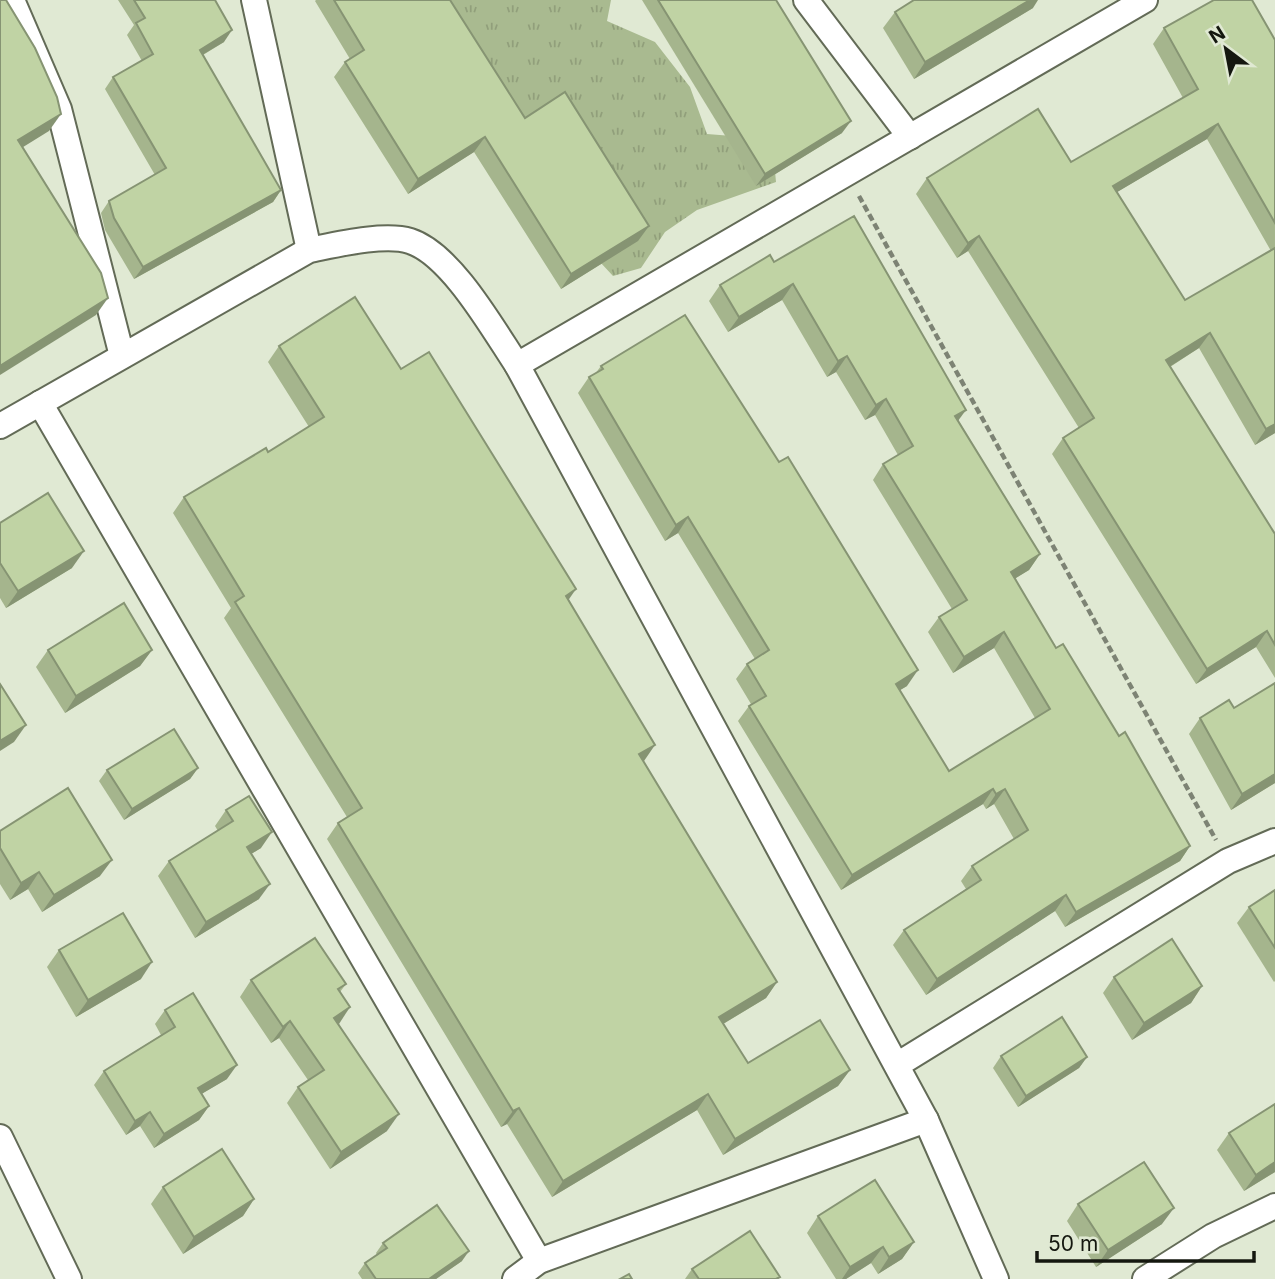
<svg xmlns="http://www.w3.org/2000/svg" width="1275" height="1279" viewBox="0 0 1275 1279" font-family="Inter,sans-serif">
	<defs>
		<pattern id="grass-tufts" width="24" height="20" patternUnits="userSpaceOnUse" patternTransform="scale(1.75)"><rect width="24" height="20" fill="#a9ba90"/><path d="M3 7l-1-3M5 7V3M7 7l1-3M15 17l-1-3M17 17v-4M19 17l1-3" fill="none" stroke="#919f7b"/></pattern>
	</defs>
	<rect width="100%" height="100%" fill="#e0e9d3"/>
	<polygon fill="url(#grass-tufts)" points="357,0 611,0 607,21 655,42 690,87 707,134 772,139 776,182 697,210 665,232 641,268 613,276"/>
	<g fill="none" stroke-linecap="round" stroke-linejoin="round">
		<g stroke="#636b57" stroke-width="28">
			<g id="street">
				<polyline points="12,0 59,109 122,356"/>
				<polyline points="254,0 309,250"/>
				<polyline points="806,0 910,137"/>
				<polyline points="517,365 1145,0"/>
				<polyline points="40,403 539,1261"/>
				<path d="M 0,426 L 309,250 C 335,245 384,233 410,241 C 451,254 493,329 517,365 L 926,1120 L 996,1279"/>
				<polyline points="897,1065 1228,861 1275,841"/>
				<polyline points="0,1137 69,1279"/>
				<polyline points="515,1279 539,1261 926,1120"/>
				<polyline points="1145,1279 1213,1236 1275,1206"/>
			</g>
		</g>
		<polyline stroke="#7d8374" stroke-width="4.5" stroke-dasharray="7 3.5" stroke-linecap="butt" points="859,196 1216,840"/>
		<use href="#street" stroke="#fff" stroke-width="24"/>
	</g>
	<g fill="#a5b58d" fill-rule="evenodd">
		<polygon points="118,0 215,0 224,42 203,55 281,190 273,202 134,279 105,230 101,213 109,201 155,175 105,89 113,77 142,61 127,35 134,25"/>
		<polygon points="316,0 452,0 451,1 525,118 649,226 638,241 561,289 474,152 408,194 334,77 345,62 350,59 315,1"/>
		<polygon points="642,0 776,0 842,133 756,186"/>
		<polygon points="1033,8 914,79 883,28 895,12"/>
		<path d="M 1164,28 L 1275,40 L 1275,433 L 1255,445 L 1199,348 L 1170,367 L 1275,534 L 1275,678 L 1256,647 L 1196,684 L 1052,454 L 1063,438 L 1079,428 L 968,251 L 957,258 L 916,194 L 927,178 L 1071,162 L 1183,98 L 1153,44 ZM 1207,139 L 1271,251 L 1185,300 L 1117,192 Z"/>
		<polygon points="774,262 958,420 1040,554 1029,570 1014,579 1056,648 1119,736 1190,846 1180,861 1065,927 1055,911 926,995 893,945 904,930 966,889 961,881 972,866 1014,839 994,804 986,809 983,804 841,890 738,721 749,706 751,704 736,679 747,664 755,659 678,533 665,541 578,393 589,377 595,374 601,366 907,686 900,690 949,771 1035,718 994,648 953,673 928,632 939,617 952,609 873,480 883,464 898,455 875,415 865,420 836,372 827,377 782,300 728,332 709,301 720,285"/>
		<polygon points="279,346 401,369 569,600 644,761 643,761 777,982 766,998 723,1024 748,1063 850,1070 838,1086 723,1155 697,1110 552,1197 507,1124 501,1127 327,839 338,823 347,817 224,618 231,608 173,513 184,497 268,452 309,427 268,362"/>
		<polygon points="0,523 72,568 6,608 0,598"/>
		<polygon points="48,650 152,650 140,666 65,713 36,667"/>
		<polygon points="1275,683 1275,783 1231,810 1189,734 1200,718 1234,708"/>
		<polygon points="198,768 190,779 124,820 99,781 107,770"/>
		<polygon points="226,810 261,848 251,854 259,899 195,938 158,876 169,861 218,831 215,826"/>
		<polygon points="0,831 100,876 42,912 28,889 10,900 0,884"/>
		<polygon points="1275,890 1275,981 1274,982 1237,923 1249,907"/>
		<polygon points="59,950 141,979 76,1017 47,967"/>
		<polygon points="1114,977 1202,986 1191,1003 1132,1040 1103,993"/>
		<polygon points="251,980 346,984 340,992 339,1024 387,1131 330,1169 287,1103 298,1087 308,1080 279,1038 271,1043 240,997"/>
		<polygon points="165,1010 227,1079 201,1094 209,1106 199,1120 154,1148 140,1126 126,1135 94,1085 104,1071 161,1035 155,1024"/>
		<polygon points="1001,1056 1087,1057 1079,1068 1018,1107 993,1068"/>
		<polygon points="1229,1133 1275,1172 1244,1191 1217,1150"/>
		<polygon points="163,1187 254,1199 243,1216 183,1254 151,1204"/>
		<polygon points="1078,1204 1162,1224 1096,1267 1067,1221"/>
		<polygon points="818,1216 914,1242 902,1259 878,1274 871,1263 846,1279 836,1279 807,1233"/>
		<polygon points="383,1243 462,1261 436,1279 362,1279 358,1273 365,1263 377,1255 376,1253"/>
		<polygon points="692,1269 780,1277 778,1279 685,1279"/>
	</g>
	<g fill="#869473">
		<polygon points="1030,0 1038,0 1033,8 914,79 925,62"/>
		<polygon points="232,30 224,42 192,61 200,50"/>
		<polygon points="61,114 49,131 7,157 18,140"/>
		<polygon points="851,121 842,133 756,186 765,174"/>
		<polygon points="1218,124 1207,139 1102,201 1113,186"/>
		<polygon points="485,137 474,152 408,194 418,179"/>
		<polygon points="281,190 273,202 134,279 143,267"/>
		<polygon points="649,226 638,241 561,289 571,274"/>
		<polygon points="979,236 968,251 957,258 968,243"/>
		<polygon points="793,284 782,300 728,332 739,317"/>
		<polygon points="108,298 96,315 0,375 0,366"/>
		<polygon points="1210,333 1199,348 1155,376 1166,360"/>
		<polygon points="847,356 836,372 827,377 838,361"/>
		<polygon points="886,399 875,415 865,420 876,405"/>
		<polygon points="966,410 955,425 955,416"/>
		<polygon points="1275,424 1275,433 1255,445 1266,429"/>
		<polygon points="688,517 678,533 665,541 676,525"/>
		<polygon points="84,551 72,568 6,608 18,591"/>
		<polygon points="1040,554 1029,570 1000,588 1011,572"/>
		<polygon points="576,589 565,605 566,596"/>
		<polygon points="1267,631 1256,647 1196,684 1207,669"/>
		<polygon points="1004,632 994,648 953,673 964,657"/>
		<polygon points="152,650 140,666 65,713 76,696"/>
		<polygon points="918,670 907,686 885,699 896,684"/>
		<polygon points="26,725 14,742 0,751 0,741"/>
		<polygon points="655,745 644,761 628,770 639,754"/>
		<polygon points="198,768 190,779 124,820 132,809"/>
		<polygon points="1275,774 1275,783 1231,810 1242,794"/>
		<polygon points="993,789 983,804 841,890 852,875"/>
		<polygon points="1005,789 994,804 986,809 996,794"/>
		<polygon points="272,832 261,848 236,863 247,847"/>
		<polygon points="1190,846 1180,861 1065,927 1076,912"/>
		<polygon points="112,860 100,876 42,912 54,895"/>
		<polygon points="39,872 28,889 10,900 21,883"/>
		<polygon points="270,884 259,899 195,938 206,922"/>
		<polygon points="1066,895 1055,911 926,995 937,979"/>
		<polygon points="152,962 141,979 76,1017 88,1000"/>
		<polygon points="777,982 766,998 708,1033 719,1017"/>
		<polygon points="1202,986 1191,1003 1132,1040 1144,1023"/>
		<polygon points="350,1007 339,1024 334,1018"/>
		<polygon points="290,1021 279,1038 271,1043 283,1027"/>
		<polygon points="1087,1057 1079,1068 1018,1107 1026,1096"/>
		<polygon points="237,1065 227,1079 188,1102 198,1088"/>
		<polygon points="850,1070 838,1086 723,1155 735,1139"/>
		<polygon points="708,1094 697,1110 552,1197 563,1181"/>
		<polygon points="209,1106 199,1120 154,1148 164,1134"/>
		<polygon points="519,1108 507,1124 501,1127 513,1111"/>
		<polygon points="150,1112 140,1126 126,1135 135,1121"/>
		<polygon points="399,1114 387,1131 330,1169 341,1152"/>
		<polygon points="1275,1162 1275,1172 1244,1191 1256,1175"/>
		<polygon points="254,1199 243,1216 183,1254 194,1237"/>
		<polygon points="1174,1208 1162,1224 1096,1267 1108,1250"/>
		<polygon points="914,1242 902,1259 878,1274 889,1257"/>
		<polygon points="883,1247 871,1263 846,1279 842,1279 850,1267"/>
		<polygon points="469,1251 462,1261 436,1279 429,1279"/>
	</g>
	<g fill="#c0d3a4" stroke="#869473" stroke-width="2">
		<polygon points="0,0 6,0 35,48 57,97 61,114 18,140 101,273 108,298 0,366"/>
		<polygon points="134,0 215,0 232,30 200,50 281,190 143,267 114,218 109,201 166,168 113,77 153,54 136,23 145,18"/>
		<polygon points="334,0 450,0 525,118 565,92 649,226 571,274 485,137 418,179 345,62 364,50"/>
		<polygon points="658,0 776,0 851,121 765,174"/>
		<polygon points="914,0 1030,0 925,62 895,12"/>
		<polygon points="1214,0 1252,0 1275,40 1275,223 1218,124 1113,186 1185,300 1275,248 1275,424 1266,429 1210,333 1166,360 1275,534 1275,645 1267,631 1207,669 1063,438 1094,418 979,236 968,243 927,178 1038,109 1071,162 1198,89 1164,28"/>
		<polygon points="854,216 966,410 955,416 1040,554 1011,572 1056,648 1063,644 1119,736 1125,732 1190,846 1076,912 1066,895 937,979 904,930 981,880 972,866 1028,830 1005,789 996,794 993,789 852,875 749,706 766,696 747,664 769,650 688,517 676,525 589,377 603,369 601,366 685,315 779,462 788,457 918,670 896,684 949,771 1050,709 1004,632 964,657 939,617 967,600 883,464 913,446 886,399 876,405 847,356 838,361 793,284 739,317 720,285 770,255 774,262"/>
		<polygon points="355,297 401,369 429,352 576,589 566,596 655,745 639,754 777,982 719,1017 748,1063 820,1020 850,1070 735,1139 708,1094 563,1181 519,1108 513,1111 338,823 362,808 235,602 244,596 184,497 266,448 268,452 324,417 279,346"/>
		<polygon points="48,493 84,551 18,591 0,563 0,523"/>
		<polygon points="124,603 152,650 76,696 48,650"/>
		<polygon points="1275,683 1275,774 1242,794 1200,718 1229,700 1234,708"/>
		<polygon points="0,684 26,725 0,741"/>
		<polygon points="174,729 198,768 132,809 107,770"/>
		<polygon points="68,788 112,860 54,895 39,872 21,883 0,848 0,831"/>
		<polygon points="249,796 272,832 247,847 270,884 206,922 169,861 233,821 226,810"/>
		<polygon points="1275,890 1275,948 1249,907"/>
		<polygon points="123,913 152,962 88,1000 59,950"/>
		<polygon points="315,938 346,984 338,989 350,1007 334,1018 399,1114 341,1152 298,1087 324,1070 290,1021 283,1027 251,980"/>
		<polygon points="1172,939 1202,986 1144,1023 1114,977"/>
		<polygon points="193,993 237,1065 198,1088 209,1106 164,1134 150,1112 135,1121 104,1071 175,1027 165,1010"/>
		<polygon points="1062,1017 1087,1057 1026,1096 1001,1056"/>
		<polygon points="1275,1104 1275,1162 1256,1175 1229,1133"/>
		<polygon points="222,1149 254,1199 194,1237 163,1187"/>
		<polygon points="1144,1162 1174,1208 1108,1250 1078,1204"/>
		<polygon points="875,1180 914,1242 889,1257 883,1247 850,1267 818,1216"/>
		<polygon points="437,1205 469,1251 429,1279 376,1279 365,1263 387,1248 383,1243"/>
		<polygon points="750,1231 780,1277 776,1279 699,1279 692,1269"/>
		<polygon points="629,1274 632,1279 620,1279"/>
	</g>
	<g transform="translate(1226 49) rotate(328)" stroke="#e0e9d3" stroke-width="5" paint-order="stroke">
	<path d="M0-5L12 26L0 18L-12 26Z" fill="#14170f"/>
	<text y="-10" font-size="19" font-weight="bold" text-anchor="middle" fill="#14170f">N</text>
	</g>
	<path d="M1037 1251v10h217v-10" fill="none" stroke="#14170f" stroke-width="3.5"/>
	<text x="1048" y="1251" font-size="21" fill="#14170f" stroke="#e0e9d3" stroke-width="5" paint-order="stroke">50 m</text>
</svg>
